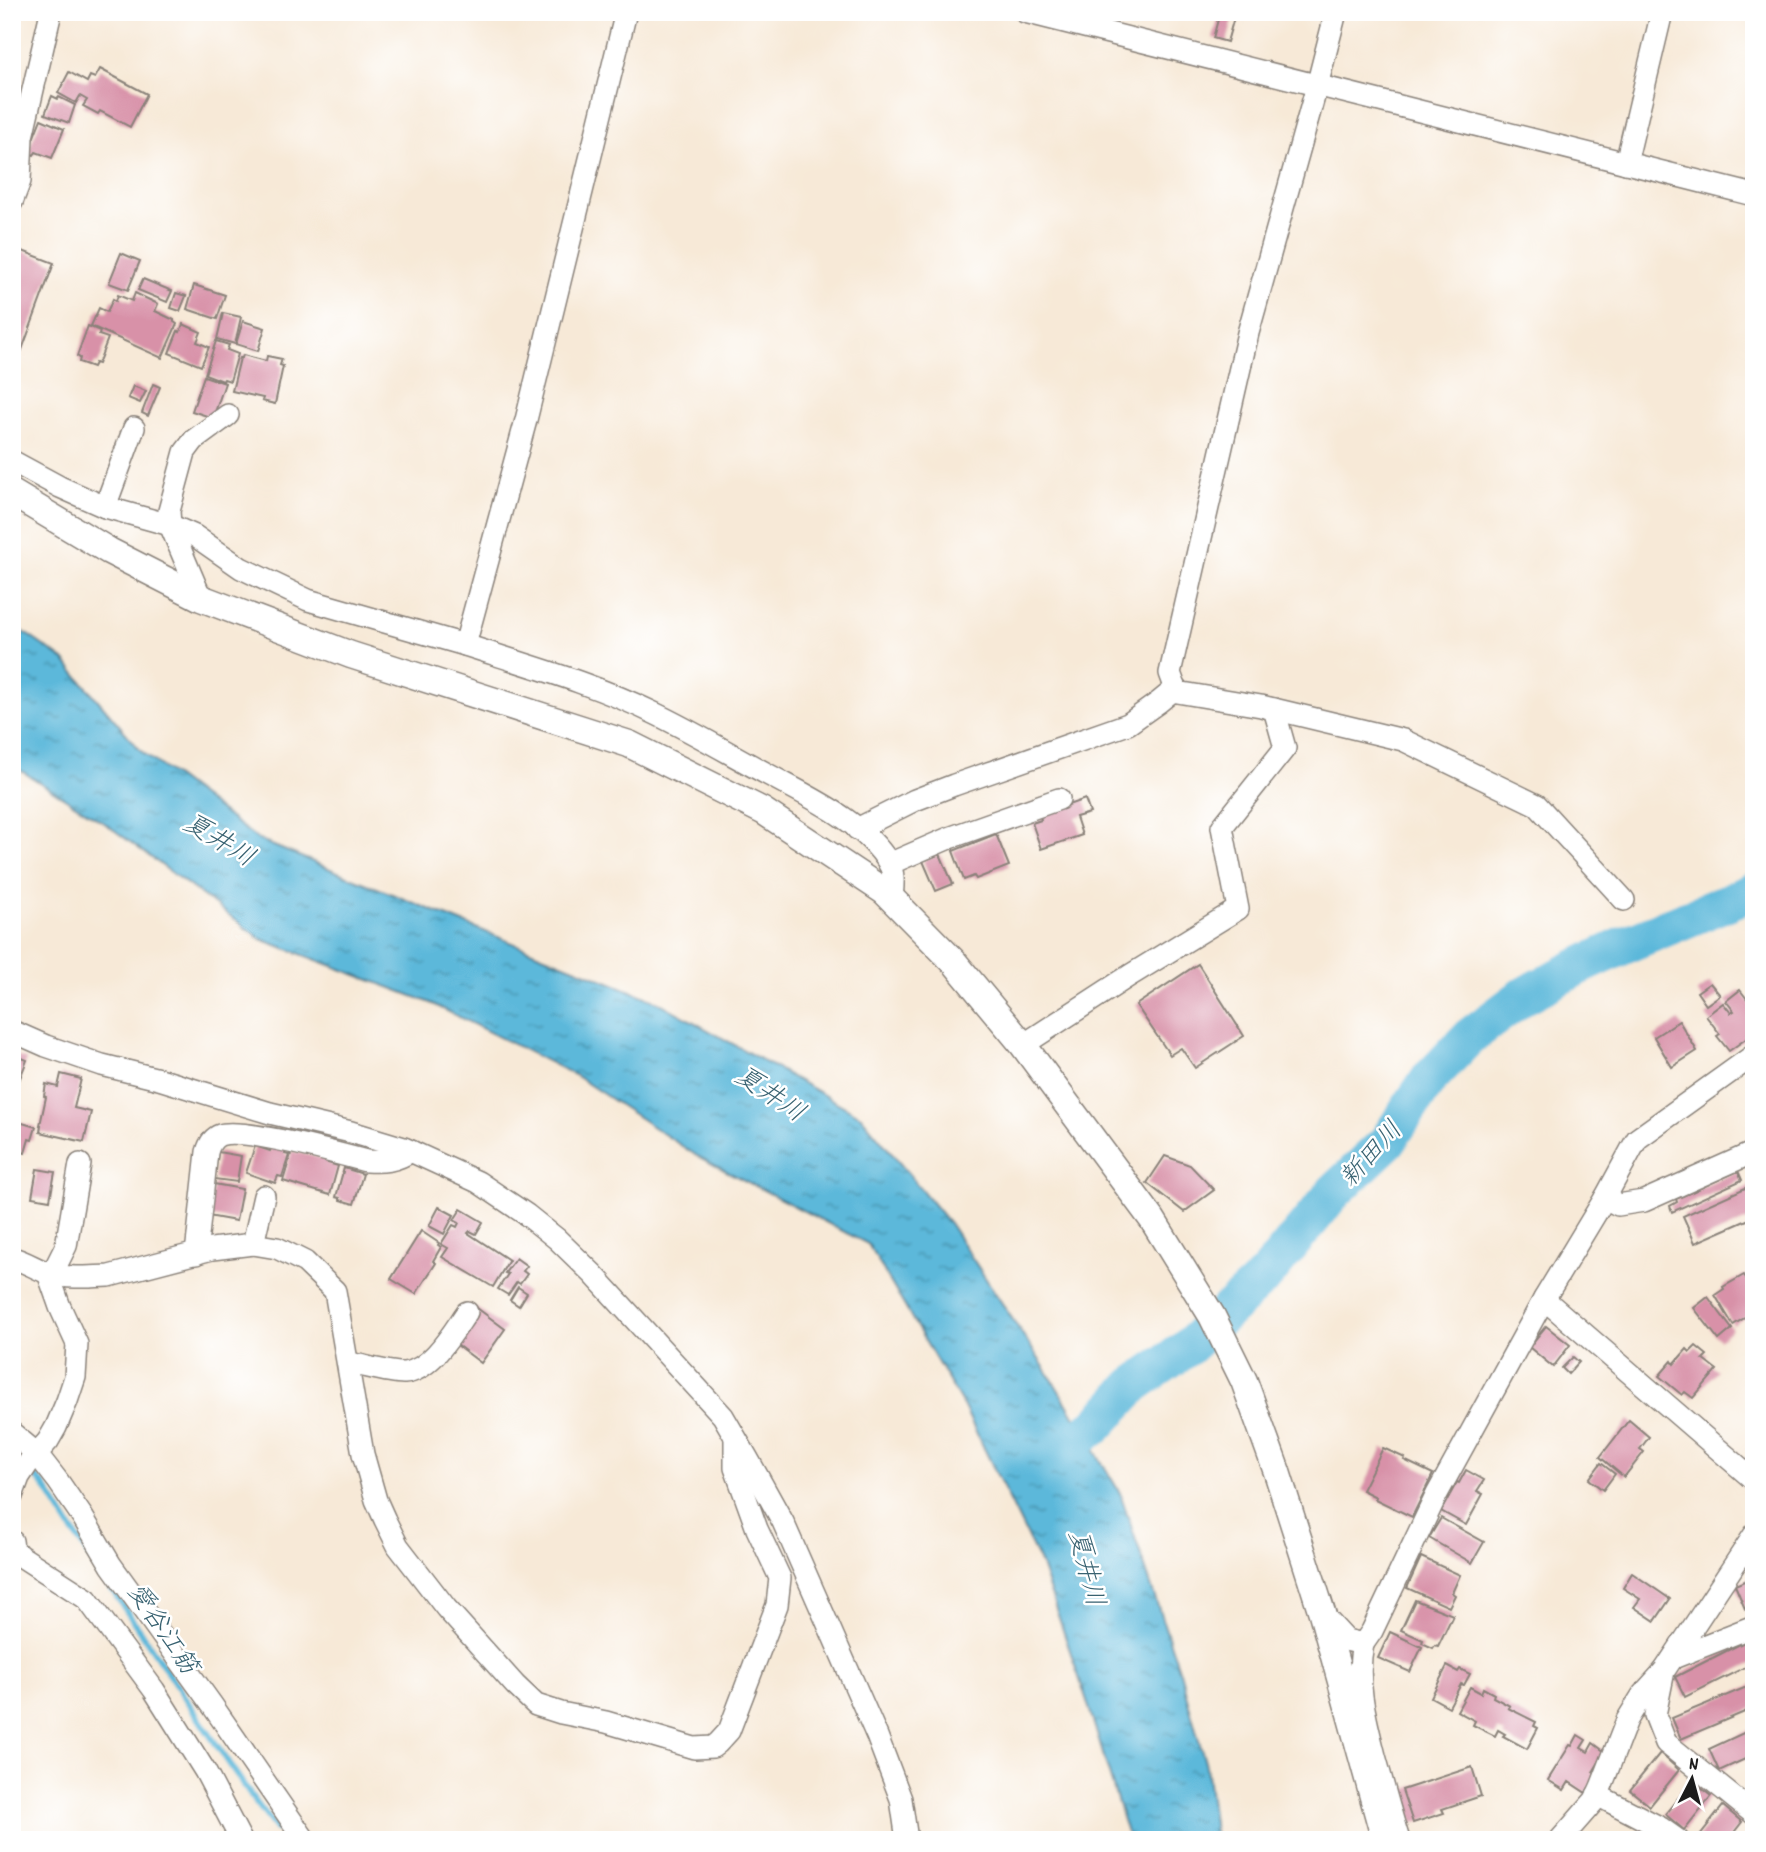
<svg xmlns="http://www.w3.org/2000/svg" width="1766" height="1852" viewBox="0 0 1766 1852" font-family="Dekko,'Klee One',sans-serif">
	<defs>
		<pattern id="water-ripples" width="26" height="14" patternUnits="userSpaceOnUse" patternTransform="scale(1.75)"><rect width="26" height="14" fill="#5bb8da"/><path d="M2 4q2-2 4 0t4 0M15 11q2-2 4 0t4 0" fill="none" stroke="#4a95b0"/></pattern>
	</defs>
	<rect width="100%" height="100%" fill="#fff"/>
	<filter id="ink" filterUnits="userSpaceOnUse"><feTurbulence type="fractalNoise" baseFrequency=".0143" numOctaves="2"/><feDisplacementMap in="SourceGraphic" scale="14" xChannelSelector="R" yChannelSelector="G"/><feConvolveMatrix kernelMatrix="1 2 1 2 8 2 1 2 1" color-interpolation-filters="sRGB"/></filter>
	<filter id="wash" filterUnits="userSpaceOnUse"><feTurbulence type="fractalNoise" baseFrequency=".00686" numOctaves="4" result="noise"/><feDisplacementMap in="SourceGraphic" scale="28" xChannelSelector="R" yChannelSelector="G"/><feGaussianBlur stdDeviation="1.57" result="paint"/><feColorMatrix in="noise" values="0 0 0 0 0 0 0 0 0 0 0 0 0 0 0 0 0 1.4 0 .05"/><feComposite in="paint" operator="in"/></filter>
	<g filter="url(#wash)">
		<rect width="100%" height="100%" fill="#f7e9d7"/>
		<polygon fill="url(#water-ripples)" stroke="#3c6a7b" stroke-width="2" points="12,624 64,660 141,751 259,840 658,1002 861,1116 949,1223 1052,1379 1120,1493 1180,1672 1206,1766 1215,1840 1129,1840 1087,1701 1041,1565 964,1407 868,1244 697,1156 573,1074 431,1003 261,939 106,824 12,765"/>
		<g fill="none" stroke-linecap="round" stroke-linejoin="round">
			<polyline stroke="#5bb8da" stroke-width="6" points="12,1454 44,1485 74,1533 249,1793 276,1829"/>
			<polyline stroke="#5bb8da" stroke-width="38" points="1059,1452 1096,1426 1134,1385 1187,1348 1266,1275 1335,1191 1387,1142 1428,1080 1469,1037 1522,997 1574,969 1632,942 1754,891"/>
		</g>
		<g id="blocks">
			<g fill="#d891a8">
				<polygon points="1220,12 1235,14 1227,42 1213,38"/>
				<polygon points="100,69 147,94 130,127 100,111 98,114 83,106 87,100 80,96 76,103 58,93 69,72 87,82 90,76 95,78"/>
				<polygon points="52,96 58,99 59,97 75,105 69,123 45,114"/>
				<polygon points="41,119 64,129 52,158 36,152 34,155 28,152"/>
				<polygon points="12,247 54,263 13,374 12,374"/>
				<polygon points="121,253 140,261 128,290 109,283"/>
				<polygon points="143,279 172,291 167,302 138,290"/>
				<polygon points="194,285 225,295 217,319 187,309"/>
				<polygon points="135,293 158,304 155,311 174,320 174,322 177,324 162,358 91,326 99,308 107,312 113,299 116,301 118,295 132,301"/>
				<polygon points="176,293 186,296 180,311 171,308"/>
				<polygon points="223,313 241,317 235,344 217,339"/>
				<polygon points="243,321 265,328 258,351 236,344"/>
				<polygon points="183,324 201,332 197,342 209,347 201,366 169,353 178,331 180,332"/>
				<polygon points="88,326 100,331 99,335 108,338 98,364 95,363 93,367 79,362 80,358 77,356"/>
				<polygon points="216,341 229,345 227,350 238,354 230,381 224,379 223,381 205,374"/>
				<polygon points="243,355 266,361 267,356 282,359 280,365 283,366 275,404 262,401 263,398 232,391 240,358 242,358"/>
				<polygon points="204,376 225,383 213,418 192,411"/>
				<polygon points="153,384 160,387 148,416 142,413"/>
				<polygon points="133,386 146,391 140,403 128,398"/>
				<polygon points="1085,799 1090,813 1076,817 1082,835 1041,849 1032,823 1041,820 1040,815"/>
				<polygon points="996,834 1009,866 976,879 974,876 964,880 953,851"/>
				<polygon points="940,854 953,884 936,891 923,861"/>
				<polygon points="1198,964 1244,1036 1195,1068 1181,1048 1170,1055 1136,1005"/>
				<polygon points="1710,983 1720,995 1706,1005 1697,992"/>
				<polygon points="1740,990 1754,1008 1754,1033 1729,1051 1717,1036 1720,1034 1706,1016 1723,1003 1731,1013 1734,1011 1726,1001"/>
				<polygon points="1679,1021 1697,1051 1672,1067 1654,1037"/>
				<polygon points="12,1054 27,1060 15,1091 12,1089"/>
				<polygon points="61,1074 81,1079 74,1108 91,1112 84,1142 40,1132 41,1125 40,1125 46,1097 44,1096 46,1084 58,1087"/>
				<polygon points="12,1120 36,1127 32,1140 29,1139 25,1153 12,1149"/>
				<polygon points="273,1144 287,1148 285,1154 289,1155 282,1177 278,1176 275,1183 246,1173 255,1146 270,1151"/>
				<polygon points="292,1151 329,1160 328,1163 338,1166 330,1195 283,1181"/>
				<polygon points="218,1152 241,1156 237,1182 214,1179"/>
				<polygon points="1165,1156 1190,1165 1214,1190 1184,1212 1147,1183"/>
				<polygon points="344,1168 363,1174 354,1204 340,1200 340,1198 336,1197"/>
				<polygon points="37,1169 55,1172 50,1200 32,1197"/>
				<polygon points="1738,1171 1742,1180 1672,1212 1670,1206 1677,1202 1676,1199"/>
				<polygon points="214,1184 242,1189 236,1221 208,1216"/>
				<polygon points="1754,1184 1754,1217 1695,1243 1683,1216"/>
				<polygon points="439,1207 454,1215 444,1234 429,1226"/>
				<polygon points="461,1209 483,1222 476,1234 470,1231 468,1233 509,1260 493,1287 442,1257 448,1248 441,1244 453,1225 457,1227 459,1223 454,1220"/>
				<polygon points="421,1231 439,1243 438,1245 441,1247 433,1261 436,1263 416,1294 391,1279"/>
				<polygon points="516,1258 527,1266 523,1271 527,1274 520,1284 517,1282 508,1295 498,1289 508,1274 505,1273"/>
				<polygon points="1754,1273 1754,1312 1733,1325 1715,1295 1724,1289 1723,1287 1744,1275 1746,1278"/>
				<polygon points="518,1287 527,1293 519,1306 510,1300"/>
				<polygon points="1708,1297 1732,1329 1719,1340 1694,1308"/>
				<polygon points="477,1308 505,1329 481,1363 453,1342"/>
				<polygon points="1546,1326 1570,1345 1553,1367 1529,1347"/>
				<polygon points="1696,1346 1707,1355 1703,1359 1717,1370 1693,1398 1685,1392 1682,1395 1659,1376 1672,1361 1674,1364 1687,1349 1690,1352"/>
				<polygon points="1573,1357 1579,1362 1568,1374 1562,1368"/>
				<polygon points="1629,1420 1649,1437 1640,1449 1644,1452 1624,1477 1600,1457"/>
				<polygon points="1383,1448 1405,1458 1404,1460 1433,1474 1412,1517 1375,1499 1376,1497 1362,1490"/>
				<polygon points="1601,1463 1615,1474 1603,1490 1589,1479"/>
				<polygon points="1466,1470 1484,1480 1477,1491 1483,1494 1466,1525 1441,1511 1457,1482 1459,1483"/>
				<polygon points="1441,1518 1484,1542 1472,1563 1429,1538"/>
				<polygon points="1421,1557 1460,1575 1452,1593 1455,1595 1449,1607 1407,1588"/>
				<polygon points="1632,1573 1670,1599 1655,1621 1634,1607 1640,1599 1623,1588"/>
				<polygon points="1754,1577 1754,1605 1745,1609 1735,1585"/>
				<polygon points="1415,1600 1453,1615 1438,1646 1435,1645 1433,1648 1422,1643 1423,1640 1401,1630"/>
				<polygon points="1390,1632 1422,1647 1410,1672 1378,1658"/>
				<polygon points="1754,1637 1754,1663 1685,1697 1675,1677"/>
				<polygon points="1447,1666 1458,1672 1460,1669 1470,1674 1464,1685 1461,1684 1449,1707 1431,1697"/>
				<polygon points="1754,1684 1754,1708 1681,1739 1672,1718"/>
				<polygon points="1470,1687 1481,1693 1483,1688 1494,1694 1493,1697 1510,1706 1508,1708 1536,1722 1534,1726 1538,1728 1527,1749 1503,1736 1505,1734 1498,1730 1495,1736 1473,1725 1475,1721 1457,1711"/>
				<polygon points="1754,1728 1754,1755 1719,1771 1709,1749"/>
				<polygon points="1578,1735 1586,1740 1581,1748 1588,1752 1593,1743 1605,1752 1593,1772 1597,1775 1586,1793 1569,1782 1564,1790 1548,1780 1570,1745 1572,1746"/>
				<polygon points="1660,1753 1679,1770 1650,1806 1630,1790"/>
				<polygon points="1472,1767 1481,1796 1442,1809 1444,1813 1413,1823 1402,1790"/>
				<polygon points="1692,1781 1711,1796 1684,1830 1665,1814"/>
				<polygon points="1723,1806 1742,1822 1728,1840 1696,1840"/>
				<polygon points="1644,1828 1653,1840 1629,1840"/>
			</g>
		</g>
	</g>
	<g filter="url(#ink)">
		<use href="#blocks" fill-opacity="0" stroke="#8a827a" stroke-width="2"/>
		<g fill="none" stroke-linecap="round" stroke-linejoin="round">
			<g stroke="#8a827a" stroke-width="24">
				<g id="minor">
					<polyline points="1025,12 1754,195"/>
					<polyline points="1336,12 1317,86 1248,333 1170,673 1177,692 1261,706 1403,740 1537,805 1624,900"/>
					<polyline points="1626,163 1662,12"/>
					<polyline points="12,202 20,181 22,137 51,12"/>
					<polyline points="12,461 60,487 105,507 170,525 195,536 241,568 308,600 465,645 526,420 626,12"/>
					<polyline points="105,507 134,428"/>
					<polyline points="201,598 170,525 169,511 185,452 194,440 228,415"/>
					<path d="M 465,645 C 530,666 595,684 656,714 C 695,733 732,755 769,775 C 811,798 863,821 889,863 C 895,874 893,887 892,899"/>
					<polyline points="857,829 915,800 954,785 1128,724 1159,702 1176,688"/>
					<polyline points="889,864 949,838 1059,799"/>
					<polyline points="12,1031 46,1046 102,1065 159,1079 270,1113 351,1132 404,1148 478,1182 527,1215 557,1239 593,1274 723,1416 748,1459 783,1522 877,1736 901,1799 907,1840"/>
					<polyline points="1023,1045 1129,976 1238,909 1222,827 1285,748 1274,709"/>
					<polyline points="1605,1198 1618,1205 1644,1201 1754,1152"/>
					<polyline points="253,1244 264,1196"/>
					<path d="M 196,1254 L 207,1152 C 209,1145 212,1138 220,1135 C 241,1127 340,1154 366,1161 C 383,1162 397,1161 411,1151"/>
					<path d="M 12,1258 C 25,1261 36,1269 48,1273 C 67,1279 90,1277 109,1276 L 212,1249 L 253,1244 L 277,1248 L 305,1262 L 335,1291 L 363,1454 L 376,1500 L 385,1520 L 398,1546 L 446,1608 L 515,1685 L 536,1705 L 561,1713 L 606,1722 L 694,1748 L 713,1747 L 718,1743 L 729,1731 L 777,1605 L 780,1578 L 757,1529 L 735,1468 L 735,1438"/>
					<polyline points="1544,1299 1754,1480"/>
					<path d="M 349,1363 C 362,1365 393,1374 404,1373 C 431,1371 453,1332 467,1312"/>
					<polyline points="12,1433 37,1454 58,1481 82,1516 111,1565 212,1705 305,1840"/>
					<polyline points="12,1496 19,1477 29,1462 48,1441 56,1427 67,1401 75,1377 77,1344 60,1307 48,1273 56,1266 66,1246 80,1164"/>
					<polyline points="1754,1535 1664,1671 1655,1715 1666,1743 1754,1814"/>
					<polyline points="12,1541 13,1548 19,1555 87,1599 154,1690 205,1771 241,1840"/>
					<polyline points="1323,1615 1346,1640 1363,1644 1372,1631 1437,1494 1544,1299 1605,1198 1637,1139 1754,1055"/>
					<path d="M 1363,1644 C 1355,1681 1366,1720 1375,1756 C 1383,1784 1390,1812 1399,1840"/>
					<polyline points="1673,1658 1754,1626"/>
					<polyline points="1597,1795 1661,1828 1678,1840"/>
					<polyline points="1560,1840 1595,1800 1601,1787 1627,1720 1643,1694 1663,1672"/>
				</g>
			</g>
			<g stroke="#8a827a" stroke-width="29">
				<polyline id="tertiary" points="12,493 109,551 201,598 351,655 629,744 763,811 885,892 955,963 1023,1045 1152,1219 1212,1316 1244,1381 1277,1472 1322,1613 1385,1840"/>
			</g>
			<use href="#minor" stroke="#fff" stroke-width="21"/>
			<use href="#tertiary" stroke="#fff" stroke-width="26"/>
		</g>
	</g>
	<g text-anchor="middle" stroke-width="5" stroke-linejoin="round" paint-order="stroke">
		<g font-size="26" font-style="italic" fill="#386271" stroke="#fff">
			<text transform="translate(220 839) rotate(31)" y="9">夏井川</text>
			<text transform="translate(771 1093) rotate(34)" y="9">夏井川</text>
			<text transform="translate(1370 1153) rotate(-48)" y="9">新田川</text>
			<text transform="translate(1088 1568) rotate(76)" y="9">夏井川</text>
			<text transform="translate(164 1628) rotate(56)" y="9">愛谷江筋</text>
		</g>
	</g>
	<rect width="1766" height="1852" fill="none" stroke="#fff" stroke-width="42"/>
	<g transform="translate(1692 1779) rotate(6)" stroke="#ffffff" stroke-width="5" paint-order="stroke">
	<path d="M0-5L12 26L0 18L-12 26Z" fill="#1c1c1c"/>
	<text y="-10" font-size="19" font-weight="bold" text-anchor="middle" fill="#1c1c1c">N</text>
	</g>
</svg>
